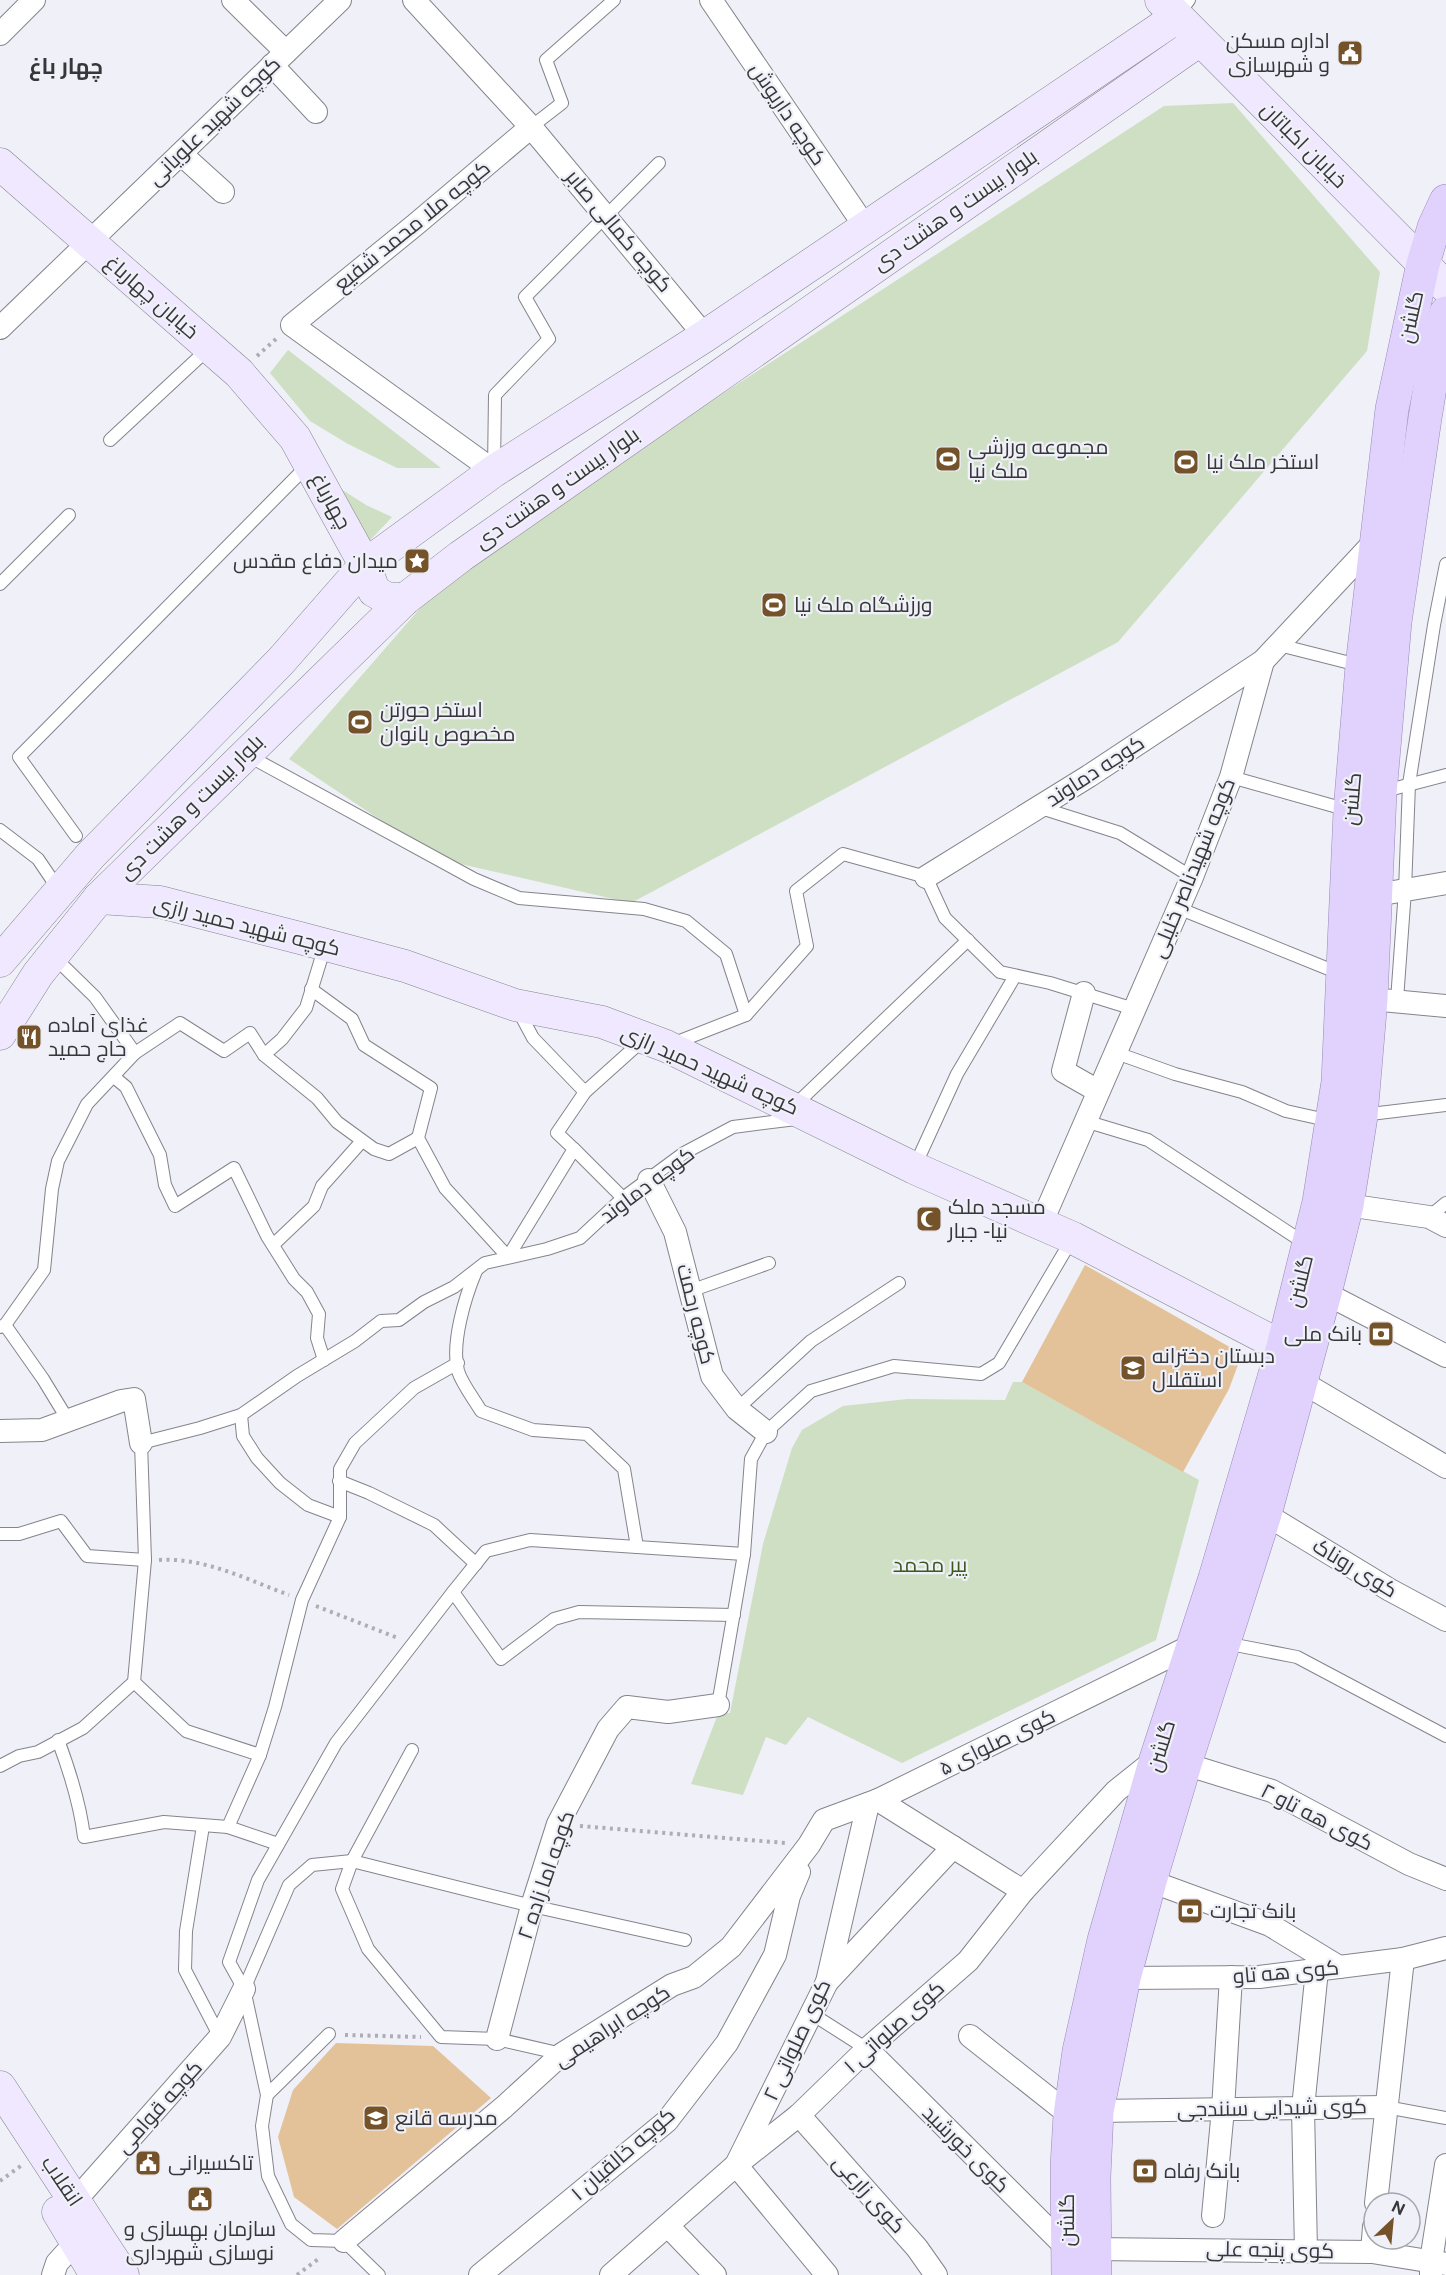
<svg xmlns="http://www.w3.org/2000/svg" width="1446" height="2275" viewBox="0 0 1446 2275" font-family="'Public Sans',Cairo,sans-serif">
	<rect width="100%" height="100%" fill="#eff0f8"/>
	<g fill="#cedfc3">
		<polygon points="1233,103 1380,272 1367,351 1118,642 631,903 439,859 289,759 455,568 1164,106"/>
		<polygon points="288,350 441,468 397,468 348,444 310,421 270,373"/>
		<polygon points="327,480 366,505 392,517 360,551"/>
		<polygon points="1013,1382 1022,1382 1199,1480 1156,1640 902,1763 808,1717 786,1745 766,1737 743,1795 691,1784 718,1714 730,1713 763,1544 792,1448 802,1430 843,1406 907,1399 1005,1400"/>
	</g>
	<g fill="#e3c299">
		<polygon points="1085,1265 1242,1354 1229,1389 1183,1472 1022,1382"/>
		<polygon points="336,2043 433,2046 491,2098 337,2229 294,2197 278,2137 293,2090"/>
	</g>
	<g fill="none" stroke-linecap="round" stroke-linejoin="round">
		<g stroke="#84848c" stroke-width="14">
			<g id="lane">
				<polyline points="1177,16 1189,0"/>
				<polyline points="531,127 562,103 546,60 614,0"/>
				<polyline points="110,440 209,348"/>
				<polyline points="494,468 495,395 549,339 525,297 659,163"/>
				<polyline points="0,584 69,515"/>
				<polyline points="1279,645 1362,666"/>
				<polyline points="247,755 474,879 519,898 644,909 686,921 726,954 746,1015"/>
				<polyline points="1231,777 1348,810"/>
				<polyline points="1381,792 1446,775"/>
				<polyline points="1038,807 1120,833 1192,877"/>
				<polyline points="0,830 38,859 59,890"/>
				<polyline points="76,836 19,757 309,464"/>
				<polyline points="1178,908 1341,974"/>
				<polyline points="325,946 306,1008 282,1039 264,1055 317,1098 337,1122 374,1149 389,1154 418,1138"/>
				<polyline points="53,956 95,997 135,1053"/>
				<polyline points="311,989 352,1019 364,1045 431,1088 418,1138 445,1188 508,1257 574,1149 557,1133 585,1092 533,1038 517,1008"/>
				<polyline points="1397,1000 1405,890 1409,784 1434,625 1446,564"/>
				<polyline points="672,1044 746,1015 807,946 796,891 843,854 926,877 945,918 1000,972 1050,983 1134,1009"/>
				<polyline points="1117,1049 1122,1055 1175,1074 1242,1092 1286,1111 1331,1121"/>
				<polyline points="114,1077 126,1087 160,1155 165,1185 175,1206 234,1168 267,1236 294,1279 307,1292 319,1314 317,1338 324,1360"/>
				<polyline points="585,1092 644,1039"/>
				<polyline points="793,1107 968,940"/>
				<polyline points="1362,1115 1446,1105"/>
				<polyline points="1085,1121 1148,1140 1306,1244"/>
				<polyline points="574,1149 623,1198"/>
				<polyline points="914,1168 957,1074 1015,976"/>
				<polyline points="1429,1217 1446,1203"/>
				<polyline points="273,1245 314,1206 322,1186 362,1141"/>
				<path d="M 476,1271 C 465,1297 451,1343 458,1371 C 462,1384 474,1399 481,1411 L 533,1430 L 587,1434 L 624,1469 L 637,1547"/>
				<polyline points="690,1291 769,1263"/>
				<polyline points="5,1325 43,1379 68,1420"/>
				<polyline points="0,1327 5,1325 44,1270 52,1189 58,1161 87,1104 135,1053 180,1023 224,1051 250,1033 264,1055"/>
				<polyline points="737,1409 811,1341 899,1283"/>
				<polyline points="241,1415 243,1436 257,1458 280,1483 308,1505 340,1517"/>
				<polyline points="339,1481 369,1493 434,1525 476,1564"/>
				<polyline points="0,1534 19,1534 61,1521 87,1556 145,1560"/>
				<polyline points="453,1592 501,1659 554,1619 579,1612 734,1615"/>
				<polyline points="1225,1643 1297,1657 1446,1736"/>
				<polyline points="134,1682 145,1560 141,1443 200,1428 241,1415 297,1376 355,1341 381,1321 399,1320 424,1302 454,1287 485,1263 547,1249 580,1238 623,1198 684,1153 733,1127 796,1119"/>
				<polyline points="718,1705 744,1554 751,1459 766,1432 811,1391 894,1366 981,1374 999,1363 1072,1239"/>
				<path d="M 58,1740 C 70,1772 80,1803 84,1837 L 164,1822 L 228,1827 L 278,1844"/>
				<polyline points="412,1750 352,1861 342,1889 368,1949 441,2037 497,2039 562,2054"/>
				<polyline points="0,1766 19,1756 38,1752 83,1728 134,1682 186,1731 260,1755"/>
				<polyline points="203,1826 186,1931 185,1970 220,2037"/>
				<polyline points="228,1827 260,1755 275,1707 302,1600 340,1517 340,1469 355,1443 414,1388 458,1363"/>
				<polyline points="244,1989 289,1885 312,1865 352,1861 532,1906 685,1940"/>
				<polyline points="812,2014 867,2049"/>
				<polyline points="267,2095 329,2034"/>
				<polyline points="1386,2107 1446,2118"/>
				<polyline points="379,2275 344,2241 311,2240 291,2224 268,2176 262,2126 267,2095 244,1989 229,1962 258,1880 336,1743 453,1592 486,1551 530,1540 744,1554"/>
			</g>
		</g>
		<g stroke="#84848c" stroke-width="24">
			<g id="street">
				<polyline points="233,0 286,52"/>
				<polyline points="414,0 531,127 705,336"/>
				<polyline points="711,0 866,228"/>
				<polyline points="0,34 34,0"/>
				<polyline points="272,65 316,112"/>
				<polyline points="181,154 223,192"/>
				<polyline points="0,328 340,0"/>
				<polyline points="494,471 292,325 415,225 531,127"/>
				<polyline points="926,877 1089,776 1263,661"/>
				<polyline points="1376,895 1446,883"/>
				<polyline points="1084,993 1063,1071 1098,1091"/>
				<polyline points="1371,999 1446,1006"/>
				<polyline points="649,1180 675,1232 712,1376 737,1409 766,1432"/>
				<polyline points="1347,1205 1429,1217 1446,1226"/>
				<polyline points="1041,1224 1192,877 1231,777 1263,661 1377,539"/>
				<polyline points="1325,1293 1446,1356"/>
				<polyline points="1300,1381 1446,1467"/>
				<polyline points="0,1431 42,1430 121,1401 134,1399 141,1443"/>
				<polyline points="1265,1514 1390,1590 1446,1620"/>
				<polyline points="1185,1764 1272,1791 1409,1864 1446,1879"/>
				<polyline points="878,1800 1023,1891"/>
				<polyline points="1150,1881 1270,1925 1339,1967"/>
				<polyline points="1124,1978 1259,1977 1403,1959 1446,1948"/>
				<polyline points="827,1982 953,1847"/>
				<polyline points="970,2036 1070,2115"/>
				<polyline points="497,2039 532,1906 558,1824 608,1729 627,1707 668,1712 718,1705"/>
				<polyline points="867,2049 1066,2247"/>
				<polyline points="1097,2111 1386,2107"/>
				<polyline points="799,2115 917,2248 936,2275"/>
				<polyline points="1376,2203 1403,1959"/>
				<polyline points="66,2211 220,2037 244,1989"/>
				<polyline points="1213,2216 1223,2109 1231,1977"/>
				<polyline points="668,2226 715,2275"/>
				<polyline points="344,2241 504,2107 562,2054 672,1985 694,1977 731,1947 809,1845 824,1820 878,1800 1193,1645"/>
				<polyline points="1093,2249 1372,2252 1446,2264"/>
				<polyline points="1306,2251 1303,2108 1317,1970"/>
				<polyline points="1372,2252 1374,2227"/>
				<polyline points="53,2275 57,2263 76,2242"/>
				<polyline points="480,2275 667,2121 727,2043 775,1955 789,1896 799,1872"/>
				<polyline points="611,2275 736,2165 799,2115 867,2049 968,1961 1023,1891 1116,1791 1156,1759"/>
				<polyline points="827,2275 736,2165 827,1982 868,1804"/>
				<polyline points="1431,2275 1431,2261 1446,2165"/>
			</g>
		</g>
		<g stroke="#84848c" stroke-width="33">
			<g id="secondary">
				<polyline points="1161,0 1446,287"/>
				<polyline points="0,164 239,373 295,438 365,565 374,591 388,599 405,599"/>
				<polyline points="99,898 160,902 300,938 405,966 515,1005 602,1022 666,1046 914,1168 1073,1238 1283,1347 1307,1357"/>
				<polyline points="0,961 90,856 281,661 365,565 494,471 705,336 1177,17"/>
				<polyline points="0,1034 38,974 99,898 405,599 461,556 1200,40"/>
				<polyline points="0,2087 123,2275"/>
				<polyline points="58,2212 96,2275"/>
			</g>
		</g>
		<g stroke="#9888b7" stroke-width="34">
			<g id="primary">
				<polyline points="1068,2275 1067,2166 1070,2115 1079,2051 1104,1940 1156,1759 1215,1578 1283,1347 1319,1202 1338,1082 1350,811 1362,666 1392,409 1423,264 1434,227 1446,201"/>
				<polyline points="1095,2275 1094,2177 1097,2111 1124,1978 1150,1881 1185,1764 1265,1514 1325,1293 1347,1205 1361,1116 1371,999 1380,793 1395,622 1425,418 1435,357 1446,313"/>
			</g>
		</g>
		<g stroke="#adaeb4" stroke-width="4" stroke-dasharray="3 4.5" stroke-linecap="butt">
			<polyline points="257,356 276,339"/>
			<path d="M 159,1560 C 204,1557 248,1580 289,1595"/>
			<polyline points="316,1606 398,1638"/>
			<polyline points="580,1826 785,1843"/>
			<polyline points="345,2035 421,2037"/>
			<polyline points="0,2181 22,2165"/>
			<polyline points="297,2275 321,2257"/>
		</g>
		<use href="#lane" stroke="#fff" stroke-width="12"/>
		<use href="#street" stroke="#fff" stroke-width="22"/>
		<use href="#secondary" stroke="#f0e8fe" stroke-width="32"/>
		<use href="#primary" stroke="#e0d2fc" stroke-width="33"/>
	</g>
	<defs>
		<g id="civic-square" transform="scale(1.35)"><rect x="-9" y="-9" width="18" height="18" rx="4" fill="#74522a" stroke="#eff0f8"/><path d="M-.6-6.5H3V-4.5H.6V-3L4-1V1h2V6H-6V1h2V-1L-.6-3ZM-1.2 2.5V6h2.4V2.5Z" fill="#fff"/></g>
		<g id="stadium-square" transform="scale(1.35)"><rect x="-9" y="-9" width="18" height="18" rx="4" fill="#74522a" stroke="#eff0f8"/><path d="M0-5a6.5 5 0 1 0 0 10a6.5 5 0 1 0 0-10ZM-3.5-1.8h7v3.6h-7Z" fill="#fff"/></g>
		<g id="sight-square" transform="scale(1.35)"><rect x="-9" y="-9" width="18" height="18" rx="4" fill="#74522a" stroke="#eff0f8"/><path d="M0-6L1.8-2.2L6-1.7L2.9 1.2L3.7 5.4L0 3.3L-3.7 5.4L-2.9 1.2L-6-1.7L-1.8-2.2Z" fill="#fff"/></g>
		<g id="restaurant-square" transform="scale(1.35)"><rect x="-9" y="-9" width="18" height="18" rx="4" fill="#74522a" stroke="#eff0f8"/><path d="M-5-6h1v4h1v-4h1v4h1v-4h1v5L-1.5 .5V6h-2V.5L-5-1ZM5-6V6H3V1.5H1.5Q1.5-4 5-6Z" fill="#fff"/></g>
		<g id="mosque-square" transform="scale(1.35)"><rect x="-9" y="-9" width="18" height="18" rx="4" fill="#74522a" stroke="#eff0f8"/><path d="M3.5-4.9A6 6 0 1 0 3.5 4.9A5 5 0 1 1 3.5-4.9Z" fill="#fff"/></g>
		<g id="bank-square" transform="scale(1.35)"><rect x="-9" y="-9" width="18" height="18" rx="4" fill="#74522a" stroke="#eff0f8"/><path d="M-6-4H6V4H-6ZM0-2.3a2.3 2.3 0 1 0 0 4.6a2.3 2.3 0 1 0 0-4.6Z" fill="#fff"/></g>
		<g id="school-square" transform="scale(1.35)"><rect x="-9" y="-9" width="18" height="18" rx="4" fill="#74522a" stroke="#eff0f8"/><path d="M0-5L7-2L0 1L-7-2ZM-4 1L0 2.5L4 1V4Q0 6-4 4Z" fill="#fff"/></g>
	</defs>
	<g fill-rule="evenodd">
		<use href="#civic-square" x="1350" y="53"/>
		<use href="#stadium-square" x="948" y="459"/>
		<use href="#stadium-square" x="1186" y="462"/>
		<use href="#sight-square" x="417" y="561"/>
		<use href="#stadium-square" x="774" y="605"/>
		<use href="#stadium-square" x="360" y="722"/>
		<use href="#restaurant-square" x="29" y="1037"/>
		<use href="#mosque-square" x="929" y="1219"/>
		<use href="#bank-square" x="1381" y="1334"/>
		<use href="#school-square" x="1133" y="1368"/>
		<use href="#bank-square" x="1190" y="1911"/>
		<use href="#school-square" x="376" y="2118"/>
		<use href="#civic-square" x="148" y="2163"/>
		<use href="#bank-square" x="1145" y="2171"/>
		<use href="#civic-square" x="200" y="2199"/>
	</g>
	<g text-anchor="middle" stroke-width="4.5" stroke-linejoin="round" paint-order="stroke">
		<g font-size="21" fill="#37373a" stroke="#eff0f8" text-anchor="start">
			<text x="1330" y="48" text-anchor="end">اداره مسکن<tspan x="1330" dy="24">و شهرسازی</tspan></text>
			<text x="968" y="454">مجموعه ورزشی<tspan x="968" dy="24">ملک نیا</tspan></text>
			<text x="1206" y="469">استخر ملک نیا</text>
			<text x="398" y="568" text-anchor="end">میدان دفاع مقدس</text>
			<text x="794" y="612">ورزشگاه ملک نیا</text>
			<text x="380" y="717">استخر حورتن<tspan x="380" dy="24">مخصوص بانوان</tspan></text>
			<text x="48" y="1032">غذای آماده<tspan x="48" dy="24">حاج حمید</tspan></text>
			<text x="948" y="1214">مسجد ملک<tspan x="948" dy="24">نیا - جبار</tspan></text>
			<text x="1362" y="1341" text-anchor="end">بانک ملی</text>
			<text x="1152" y="1363">دبستان دخترانه<tspan x="1152" dy="24">استقلال</tspan></text>
			<text x="1210" y="1918">بانک تجارت</text>
			<text x="395" y="2125">مدرسه قانع</text>
			<text x="168" y="2170">تاکسیرانی</text>
			<text x="1164" y="2178">بانک رفاه</text>
			<text x="200" y="2236" text-anchor="middle">سازمان بهسازی و<tspan x="200" dy="24">نوسازی شهرداری</tspan></text>
		</g>
		<g font-size="21" fill="#37373a" stroke="#eff0f8">
			<text transform="translate(788 114) rotate(56)" y="7">کوچه داریوش</text>
			<text transform="translate(214 121) rotate(-44)" y="7">کوچه شهید علویانی</text>
			<text transform="translate(1304 145) rotate(45)" y="7">خیابان اکباتان</text>
			<text transform="translate(955 210) rotate(-35)" y="7">بلوار بیست و هشت دی</text>
			<text transform="translate(412 226) rotate(-39)" y="7">کوچه ملا محمد شفیع</text>
			<text transform="translate(619 231) rotate(50)" y="7">کوچه کمالی صابر</text>
			<text transform="translate(152 297) rotate(41)" y="7">خیابان چهارباغ</text>
			<text transform="translate(1411 317) rotate(-78)" y="7">گلشن</text>
			<text transform="translate(557 488) rotate(-35)" y="7">بلوار بیست و هشت دی</text>
			<text transform="translate(331 501) rotate(61)" y="7">چهارباغ</text>
			<text transform="translate(1095 771) rotate(-33)" y="7">کوچه دماوند</text>
			<text transform="translate(1352 799) rotate(-85)" y="7">گلشن</text>
			<text transform="translate(191 807) rotate(-45)" y="7">بلوار بیست و هشت دی</text>
			<text transform="translate(1193 868) rotate(-68)" y="7">کوچه شهیدناصر خلیلی</text>
			<text transform="translate(247 926) rotate(14)" y="7">کوچه شهید حمید رازی</text>
			<text transform="translate(710 1070) rotate(24)" y="7">کوچه شهید حمید رازی</text>
			<text transform="translate(647 1185) rotate(-37)" y="7">کوچه دماوند</text>
			<text transform="translate(1300 1281) rotate(-76)" y="7">گلشن</text>
			<text transform="translate(696 1314) rotate(76)" y="7">کوچه رحمت</text>
			<text transform="translate(1355 1568) rotate(31)" y="7">کوی روناک</text>
			<text transform="translate(997 1742) rotate(-26)" y="7">کوی صلوای ۵</text>
			<text transform="translate(1161 1746) rotate(-73)" y="7">گلشن</text>
			<text transform="translate(1317 1817) rotate(27)" y="7">کوی هه تاو ۲</text>
			<text transform="translate(546 1875) rotate(-71)" y="7">کوچه اما زاده ۲</text>
			<text transform="translate(1286 1972) rotate(-5)" y="7">کوی هه تاو</text>
			<text transform="translate(612 2026) rotate(-33)" y="7">کوچه ابراهیمی</text>
			<text transform="translate(894 2027) rotate(-42)" y="7">کوی صلواتی ۱</text>
			<text transform="translate(797 2040) rotate(-65)" y="7">کوی صلواتی ۲</text>
			<text transform="translate(159 2107) rotate(-48)" y="7">کوچه قوامی</text>
			<text transform="translate(1272 2108) rotate(-1)" y="7">کوی شیدایی سنندجی</text>
			<text transform="translate(966 2149) rotate(45)" y="7">کوی خورشید</text>
			<text transform="translate(623 2154) rotate(-41)" y="7">کوچه خالقیان ۱</text>
			<text transform="translate(62 2181) rotate(56)" y="7">انقلاب</text>
			<text transform="translate(869 2194) rotate(48)" y="7">کوی زارعی</text>
			<text transform="translate(1067 2220) rotate(-90)" y="7">گلشن</text>
			<text transform="translate(1270 2250) rotate(1)" y="7">کوی پنجه علی</text>
		</g>
		<g font-size="21" fill="#3a591b" stroke="#eff0f8">
			<text x="930" y="1572">پیر محمد</text>
		</g>
		<g font-size="22" font-weight="bold" fill="#37373a" stroke="#eff0f8">
			<text x="66" y="74">چهار باغ</text>
		</g>
	</g>
	<g transform="translate(1392 2221) rotate(26)"><circle r="28" fill="#eff0f8" stroke="#a5a6ac" stroke-width="1.5"/>
	<path d="M0-4.5L10 22L0 15L-10 22Z" fill="#74522a"/>
	<text y="-9" font-size="16" font-weight="bold" text-anchor="middle" fill="#37373a">N</text>
	</g>
</svg>
